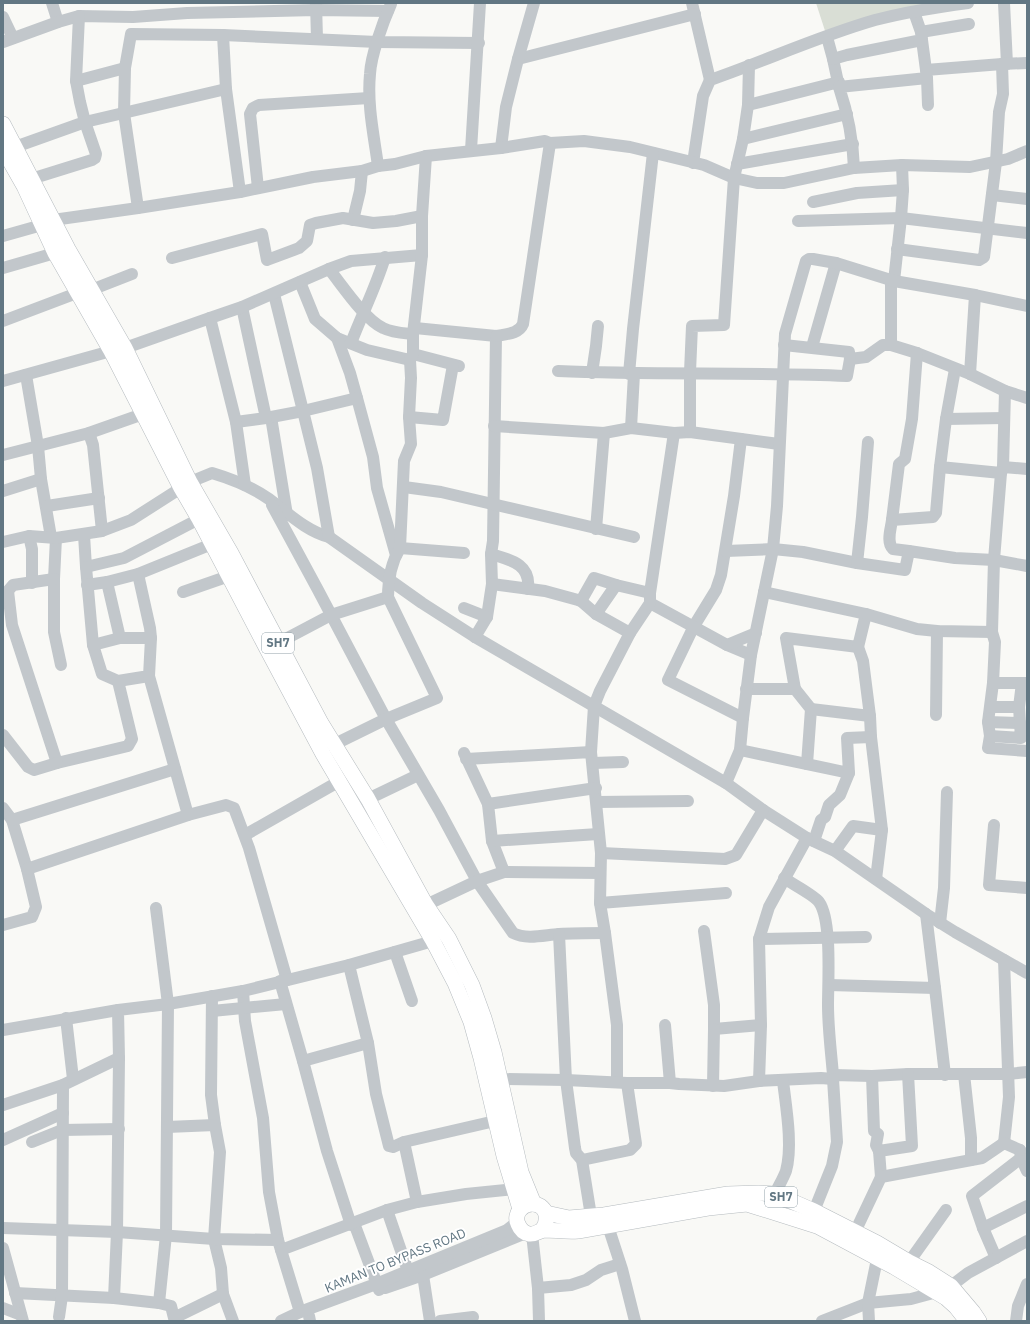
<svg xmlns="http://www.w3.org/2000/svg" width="1030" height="1324" viewBox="0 0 1030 1324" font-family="'IBM Plex Sans',sans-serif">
	<rect width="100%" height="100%" fill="#f9f9f6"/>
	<polygon fill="#d9ded5" points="816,3 932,3 827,37"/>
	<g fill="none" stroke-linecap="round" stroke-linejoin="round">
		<g stroke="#b5bbbf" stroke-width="16">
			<g id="major">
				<polyline points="3,124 68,249 125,348 190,482 231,553 321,723 368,799 426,905 449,939 472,985 484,1018 494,1052 521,1172 534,1204"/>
				<polyline points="3,149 24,186 55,253 111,351 181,488 199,519 267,649 323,754 433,941 455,983 471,1022 481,1058 504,1156 520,1209"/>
				<polyline points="546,1213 569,1218 604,1215 728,1194 758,1193 775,1194 814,1211 877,1243 909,1262 929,1272 951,1286 973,1312 979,1321"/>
				<path d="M 542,1230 C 549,1221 548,1206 534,1204 C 523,1203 513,1214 518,1224 C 520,1229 524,1233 529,1234 C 535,1235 538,1231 544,1230 C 555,1230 566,1232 578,1231 L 708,1208 L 747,1204 L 817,1226 L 894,1267 L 946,1298 L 956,1307 L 967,1321"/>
			</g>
		</g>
		<g stroke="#c2c7cb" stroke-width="12">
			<polyline points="52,3 58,22"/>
			<polyline points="316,3 317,39"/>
			<polyline points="692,3 710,80"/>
			<polyline points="1004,3 1007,64"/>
			<polyline points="3,17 13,38"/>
			<polyline points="921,32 969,24"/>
			<polyline points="223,35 377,42 479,43"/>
			<polyline points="827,37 833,59 839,87"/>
			<polyline points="922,40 926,70"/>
			<polyline points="3,42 58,22 79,16 133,17 187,13 316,10 388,11"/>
			<polyline points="518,59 695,14"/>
			<polyline points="833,59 847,55 922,40 921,32 914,12"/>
			<polyline points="927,78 928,105"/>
			<polyline points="76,81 125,68"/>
			<polyline points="748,105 839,82"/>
			<polyline points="743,139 847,114"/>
			<polyline points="15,147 85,122 80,102 76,81 79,16"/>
			<polyline points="501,148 506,107 518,59 534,3"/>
			<polyline points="471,150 480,3"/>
			<path d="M 693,163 L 703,96 L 710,80 C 765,61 819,36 875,20 C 906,12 937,7 968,3"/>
			<polyline points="737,164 853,144"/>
			<polyline points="902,165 903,190 901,218 1027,233"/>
			<path d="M 378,166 C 374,136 367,105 370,74 C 371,55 383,22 391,4"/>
			<path d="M 854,168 C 853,140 848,114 839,87 L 927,78 L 926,70 L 1002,64"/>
			<polyline points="31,179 92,160 95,158 96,154 85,122 226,89"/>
			<polyline points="258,188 250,114 253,108 259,105 369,98"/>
			<polyline points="992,195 1027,199"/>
			<polyline points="813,202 857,193 903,190"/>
			<polyline points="138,208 124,113 125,68 131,34 223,35 226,89 240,192"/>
			<polyline points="53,220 138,208 240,192 313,177 362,171 378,166 395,164 426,156 501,148 545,141 550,143 584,141 630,147 704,165 734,178 757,183 784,183 854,168 902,165 970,167 1008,159 1027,151"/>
			<polyline points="353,220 360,191 362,171"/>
			<polyline points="798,221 901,218 894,281"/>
			<polyline points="3,236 42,225"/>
			<polyline points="897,249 979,260 984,257 996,162 999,112 1003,94 1002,64 1027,63"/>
			<polyline points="172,258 262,234 267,260 299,248 307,241 310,225 316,223 343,218 373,223 396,221 422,216"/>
			<polyline points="3,268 55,253"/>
			<path d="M 329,269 C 342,285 365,320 383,328 C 393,333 402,333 413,334"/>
			<polyline points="891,280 891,345"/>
			<polyline points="300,282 315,319 337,338 367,350 410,360"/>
			<polyline points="91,290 132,274"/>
			<polyline points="3,321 77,293"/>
			<polyline points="415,328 496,336 493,541 491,554 492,584 487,617 475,637"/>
			<path d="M 496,336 C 506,334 519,334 523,324 L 550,143"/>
			<polyline points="337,338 350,373 357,398"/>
			<path d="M 351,343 C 362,314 376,287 385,257"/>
			<polyline points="812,347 836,263"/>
			<polyline points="125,348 210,318"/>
			<polyline points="413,354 459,366"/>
			<polyline points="850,359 866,357 883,345 891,345 917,353 970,374 1005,391 1027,398"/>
			<path d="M 558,371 C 654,375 750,372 847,376 L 850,359 L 849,352 L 784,345"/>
			<polyline points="592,373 596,346 598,326"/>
			<polyline points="629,374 633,329 653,153"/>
			<polyline points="970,374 975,295"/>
			<polyline points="26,375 38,446 41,479 51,537"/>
			<polyline points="3,381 111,351"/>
			<polyline points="271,417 287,515"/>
			<polyline points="409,417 443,420 453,365"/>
			<polyline points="266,418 303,411 274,294"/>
			<polyline points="946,419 1004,418"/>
			<polyline points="236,422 266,418 242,307"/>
			<polyline points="494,426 604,433 631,428 674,433 690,432 779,444"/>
			<polyline points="631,428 634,374"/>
			<polyline points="690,432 690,372 692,326 724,325 734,178 743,139 748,105 749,65"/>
			<polyline points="89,433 93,445 102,531"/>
			<polyline points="741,439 734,496 721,575 716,590 694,626 668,680 743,718"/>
			<polyline points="3,455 89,433 143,414"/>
			<polyline points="1003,467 1027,469"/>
			<polyline points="1001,473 1003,467 1005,391"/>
			<path d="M 190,482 L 212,473 C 232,479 252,487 269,499 C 288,513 306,531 329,537 L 422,603 L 475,637 L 726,783 L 763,810 L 807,838 L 835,851 L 926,914 L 955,932 L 1027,973"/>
			<polyline points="245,485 236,422 210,318 242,307 329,269 351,261 422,255"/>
			<polyline points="404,487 441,492 634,537"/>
			<polyline points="3,491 41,479"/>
			<path d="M 272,505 L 318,590 L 386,719 L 439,810 L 477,881 L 513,933 C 527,940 544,935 559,934 C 574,933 590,933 605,933"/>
			<polyline points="47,506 99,498"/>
			<polyline points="892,520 899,464 905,459 912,419 917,353"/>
			<polyline points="596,529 604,433"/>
			<polyline points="84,535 86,567 124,558 199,519"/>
			<polyline points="29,536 32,549 32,583"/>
			<polyline points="329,537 317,468 303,411 357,398 373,457 377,488 396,555"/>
			<polyline points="56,538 54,579 54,632 61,665"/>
			<polyline points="3,542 29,536 56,538 102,531 131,520 181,488"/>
			<polyline points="400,548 464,553"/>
			<polyline points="726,551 773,549 803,552 857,563 862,517 868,442"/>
			<path d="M 909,551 L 893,549 C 886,542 891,529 892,520 L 933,517 L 936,513 L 940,467"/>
			<path d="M 491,554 C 511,560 531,564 528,589"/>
			<polyline points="857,563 905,570 909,551 955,558 994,560 1001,473 940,467 946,419 955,369"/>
			<polyline points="1027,566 994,560 992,632 995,642 993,683 988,722 990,736 988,748 1027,751"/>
			<polyline points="86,567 93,645 102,674 118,681 149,676 151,638 150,628 138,574"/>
			<polyline points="54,579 13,585 8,591 12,625 57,763 128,746 132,739 118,681"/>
			<polyline points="107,582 120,638"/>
			<polyline points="492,584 545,591 578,600 581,601 596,614 630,633"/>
			<polyline points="87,585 107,582 138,574 212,544"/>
			<polyline points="183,592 229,576"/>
			<polyline points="764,592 866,614 858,647 786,638 795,689"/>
			<polyline points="581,601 594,578 616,585 650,593"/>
			<polyline points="650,603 727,645 751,655"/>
			<polyline points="464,608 487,617"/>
			<polyline points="596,614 616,585"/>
			<polyline points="866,614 917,629 937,631 992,632"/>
			<polyline points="278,643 331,615 388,597"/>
			<polyline points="93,645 120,638 151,638"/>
			<polyline points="727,645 756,633"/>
			<polyline points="858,647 863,661 870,716 871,737 882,830 876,879"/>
			<polyline points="149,676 188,815"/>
			<polyline points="993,683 1027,683"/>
			<polyline points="746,689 795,689 811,709 807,764"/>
			<polyline points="991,707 1019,707"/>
			<polyline points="811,709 870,716"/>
			<polyline points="936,715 937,631"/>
			<polyline points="988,722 1020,723 1019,707 1022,683"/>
			<polyline points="3,735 28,767 34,770 57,763"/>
			<polyline points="990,736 1021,738 1020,723"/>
			<path d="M 333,745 L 386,719 L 437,698 L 388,597 C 388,579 391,563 400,548 L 404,461 L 411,444 L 409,417 L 411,378 L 410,360 L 413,354 L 413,334 L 422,255 L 422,216 L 426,156"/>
			<polyline points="740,750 849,773 847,738 871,737"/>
			<polyline points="591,752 594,706 600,691 630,633 650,603 650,593 674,433"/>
			<polyline points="464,753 488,804 492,841 504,872"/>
			<polyline points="466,759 591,752 601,853 600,903 605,933 617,1025 617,1082"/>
			<polyline points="593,763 623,762"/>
			<polyline points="726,783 740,750 743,718 751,655 773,549 777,506 785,334 806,261 809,259 813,259 836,263 894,281 975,295 1027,306"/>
			<polyline points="368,799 418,775"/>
			<polyline points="597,802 688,801"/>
			<polyline points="488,804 596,788"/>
			<polyline points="3,808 12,820 27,869 36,907 32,917 3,925"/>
			<polyline points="12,820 175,769"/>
			<polyline points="994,825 989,885 1027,888"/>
			<polyline points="245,835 338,782"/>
			<polyline points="492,841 598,834"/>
			<polyline points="814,841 821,820 825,817 829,805 840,795 849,773"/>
			<polyline points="835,851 853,826 882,830"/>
			<polyline points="601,853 725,859 736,855 763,810"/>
			<polyline points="27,869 188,815 226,805 234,808 249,848 287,980"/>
			<path d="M 784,878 C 792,884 814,895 819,902 C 832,920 828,981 828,1005 C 828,1028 831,1051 833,1075"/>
			<polyline points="600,903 726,893"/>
			<polyline points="426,905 477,881 504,872 600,873"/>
			<polyline points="156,908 168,1004 166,1235 159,1303"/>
			<polyline points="940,923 944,888 947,792"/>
			<polyline points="704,931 714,1005 714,1029 761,1025 759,939 769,907 807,838"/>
			<polyline points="559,934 566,1080 575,1148 576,1153 582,1160 591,1216"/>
			<polyline points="759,939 866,937"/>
			<polyline points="395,952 412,1001"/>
			<polyline points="1004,960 1009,1097 1004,1143"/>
			<polyline points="349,965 368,1043 376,1094 389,1146 393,1147 404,1142 495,1121"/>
			<polyline points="280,981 303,1061 327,1151 351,1225"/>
			<polyline points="829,985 935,988 926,914"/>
			<polyline points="935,988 945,1075"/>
			<polyline points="243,991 245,1021 263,1118 269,1192 278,1240"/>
			<polyline points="212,996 211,1095 215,1125 220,1152 214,1239 221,1268 223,1294 233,1321"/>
			<polyline points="212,1011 286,1004"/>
			<polyline points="66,1018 73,1079"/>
			<polyline points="665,1025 670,1083"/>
			<polyline points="3,1030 118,1010"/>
			<polyline points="303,1061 368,1043"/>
			<polyline points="964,1074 971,1138 971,1160"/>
			<polyline points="872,1076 874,1131 878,1134 876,1145 879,1151"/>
			<polyline points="501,1079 566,1080 627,1083 670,1083 679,1084 724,1086 759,1081 821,1078 833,1079 833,1075 872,1076 908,1074 1008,1074 1027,1072"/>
			<polyline points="759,1081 761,1025"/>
			<polyline points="713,1086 714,1029"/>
			<polyline points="3,1105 63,1085 119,1058 118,1010 168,1004 243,991 349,965 433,941"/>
			<polyline points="167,1127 215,1125"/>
			<polyline points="3,1140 63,1113"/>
			<polyline points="32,1142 62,1130 119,1129"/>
			<polyline points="404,1142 417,1202"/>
			<polyline points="1020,1150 1021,1158 1027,1171"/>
			<polyline points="582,1160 630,1150 636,1144 627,1083"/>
			<polyline points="881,1177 879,1151 912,1146 908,1074"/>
			<path d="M 775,1194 C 778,1187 783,1179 786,1171 C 793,1146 786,1107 783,1081"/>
			<polyline points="387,1210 410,1277"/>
			<polyline points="814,1211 832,1166 837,1142 833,1079"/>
			<polyline points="354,1223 379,1290"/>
			<polyline points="608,1226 622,1269 635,1321"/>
			<polyline points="3,1228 117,1232 214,1239 278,1240 281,1250"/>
			<polyline points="983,1228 972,1196 1021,1158"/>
			<polyline points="855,1232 881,1177 982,1158 1004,1143 1020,1150"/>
			<polyline points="532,1234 538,1288 539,1321"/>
			<polyline points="3,1248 23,1321"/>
			<polyline points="996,1258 983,1228 1027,1206"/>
			<polyline points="909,1262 946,1210"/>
			<polyline points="423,1275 430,1321"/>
			<polyline points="951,1286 968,1273 1027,1241"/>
			<polyline points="385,1288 423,1275 526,1233"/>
			<polyline points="538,1288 571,1285 586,1280 601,1270 620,1264"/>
			<polyline points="15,1293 114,1298 159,1303 171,1306 174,1318 223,1294"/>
			<polyline points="114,1298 117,1232 119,1058"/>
			<polyline points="3,1308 21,1315"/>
			<polyline points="300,1312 281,1250 387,1210 417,1202 466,1194 515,1189"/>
			<polyline points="309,1316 310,1321"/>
			<polyline points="59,1317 62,1296 63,1085"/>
			<polyline points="281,1321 300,1312 376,1284 507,1230 517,1222"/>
			<polyline points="440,1321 473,1317"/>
			<polyline points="822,1321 868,1303 911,1299 937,1292"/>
			<polyline points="869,1321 868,1303 877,1259"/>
			<polyline points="1016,1321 1018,1306 1027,1284"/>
		</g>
		<use href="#major" stroke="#fff" stroke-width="15"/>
	</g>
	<g text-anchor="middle" stroke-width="4" stroke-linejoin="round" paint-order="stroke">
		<g fill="#fff" stroke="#91a0a8" stroke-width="1">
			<rect x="262" y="633" width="32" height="20" rx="3"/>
			<rect x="765" y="1187" width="32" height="20" rx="3"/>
		</g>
		<g font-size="12" font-weight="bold" fill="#627783">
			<text x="278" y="647">SH7</text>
			<text x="781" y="1201">SH7</text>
		</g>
		<g font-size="13" fill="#627783" stroke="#fff">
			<text transform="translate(395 1260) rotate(-22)" y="5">KAMAN TO BYPASS ROAD</text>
		</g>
	</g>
	<rect width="1030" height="1324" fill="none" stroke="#627783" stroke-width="8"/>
</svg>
